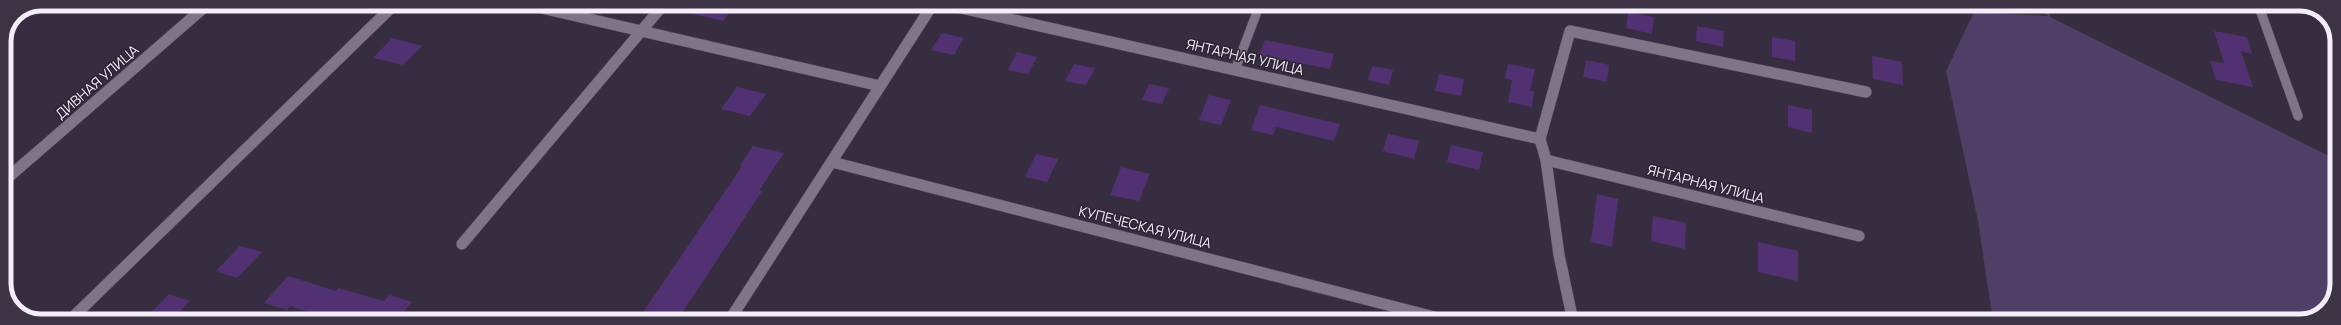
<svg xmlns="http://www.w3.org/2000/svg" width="2341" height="325" viewBox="0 0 2341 325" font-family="Manrope,sans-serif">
	<rect width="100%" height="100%" fill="#362e40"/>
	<polygon fill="#513e66" points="2030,4 2050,4 2050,17 2337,160 2337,288 2324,312 2300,321 1993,321 1978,221 1946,71 1974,12 2049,16"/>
	<g fill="#523172">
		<polygon points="677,4 736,4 723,21 676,10"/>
		<polygon points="1628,12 1654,17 1652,34 1626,28"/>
		<polygon points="1697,26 1724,31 1723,47 1696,41"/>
		<polygon points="2214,31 2247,37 2252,54 2241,51 2253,87 2216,80 2210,61 2224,63"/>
		<polygon points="942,33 964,38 954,55 931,50"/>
		<polygon points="1772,37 1795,41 1795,61 1772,57"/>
		<polygon points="392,38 422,46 403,65 373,58"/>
		<polygon points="1265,40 1334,54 1330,69 1259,55"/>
		<polygon points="1017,52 1037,57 1028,74 1008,70"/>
		<polygon points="1872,56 1902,62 1903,85 1873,79"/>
		<polygon points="1586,60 1609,65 1607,82 1583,77"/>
		<polygon points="1074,64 1095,68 1086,85 1065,81"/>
		<polygon points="1508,64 1535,69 1530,91 1534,91 1532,107 1508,102 1512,80 1505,78"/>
		<polygon points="1372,66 1393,70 1389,85 1368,80"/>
		<polygon points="1439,74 1464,79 1461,96 1435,91"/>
		<polygon points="1149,84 1169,88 1162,104 1142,100"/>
		<polygon points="737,87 766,94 750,116 721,109"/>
		<polygon points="1209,95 1231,100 1221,125 1199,120"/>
		<polygon points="1260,105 1340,124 1334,141 1276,127 1273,135 1251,130"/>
		<polygon points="1788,105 1812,110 1812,133 1788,127"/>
		<polygon points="1388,134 1419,141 1414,159 1383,151"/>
		<polygon points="1451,145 1483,152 1479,170 1447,162"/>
		<polygon points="753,146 784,153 759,191 762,191 696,292 676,321 667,321 642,314 742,166 740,165"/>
		<polygon points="1036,154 1058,159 1047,182 1025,177"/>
		<polygon points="1121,167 1150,174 1139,201 1110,195"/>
		<polygon points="1597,194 1618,199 1612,247 1591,242"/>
		<polygon points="1653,216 1686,223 1685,249 1651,241"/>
		<polygon points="1758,242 1798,251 1798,281 1758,272"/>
		<polygon points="240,246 262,252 237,278 216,271"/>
		<polygon points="288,276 336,291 338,288 384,301 389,295 412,302 396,321 335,321 290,306 287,310 264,303"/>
		<polygon points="169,294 190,301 171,321 143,321"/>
	</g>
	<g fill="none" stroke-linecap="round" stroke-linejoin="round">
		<g stroke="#514a59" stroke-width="10">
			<g id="service">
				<polyline points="2258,4 2298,116"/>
				<polyline points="1235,70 1260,4"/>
			</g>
		</g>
		<g stroke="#514a59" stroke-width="12">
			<g id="minor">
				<polyline points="524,4 880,86"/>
				<polyline points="943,4 1540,139"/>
				<polyline points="1546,160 1859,236"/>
				<polyline points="832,162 1450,321"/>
				<polyline points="4,181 208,4"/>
				<polyline points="462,244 664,4"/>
				<polyline points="69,321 395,4"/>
				<polyline points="729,321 933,4"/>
				<polyline points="1573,321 1559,255 1546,160 1540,139 1570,31 1866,92"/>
			</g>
		</g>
		<use href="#service" stroke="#7e7589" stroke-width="9"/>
		<use href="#minor" stroke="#7e7589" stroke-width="11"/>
	</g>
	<g text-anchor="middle" stroke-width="3" stroke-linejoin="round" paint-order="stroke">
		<g font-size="14" fill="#f3eef9" stroke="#2c2435">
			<text transform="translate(1245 57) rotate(13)" y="5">ЯНТАРНАЯ УЛИЦА</text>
			<text transform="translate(97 82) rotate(-41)" y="5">ДИВНАЯ УЛИЦА</text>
			<text transform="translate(1706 184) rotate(14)" y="5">ЯНТАРНАЯ УЛИЦА</text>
			<text transform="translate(1145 227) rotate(14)" y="5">КУПЕЧЕСКАЯ УЛИЦА</text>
		</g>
	</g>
	<path d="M0 0H2341V325H0ZM41 11H2300A30 30 0 0 1 2330 41V284A30 30 0 0 1 2300 314H41A30 30 0 0 1 11 284V41A30 30 0 0 1 41 11Z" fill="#3c3445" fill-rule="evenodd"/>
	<path fill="none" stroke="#f3eef9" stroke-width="5" d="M41 11H2300A30 30 0 0 1 2330 41V284A30 30 0 0 1 2300 314H41A30 30 0 0 1 11 284V41A30 30 0 0 1 41 11Z"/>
</svg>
